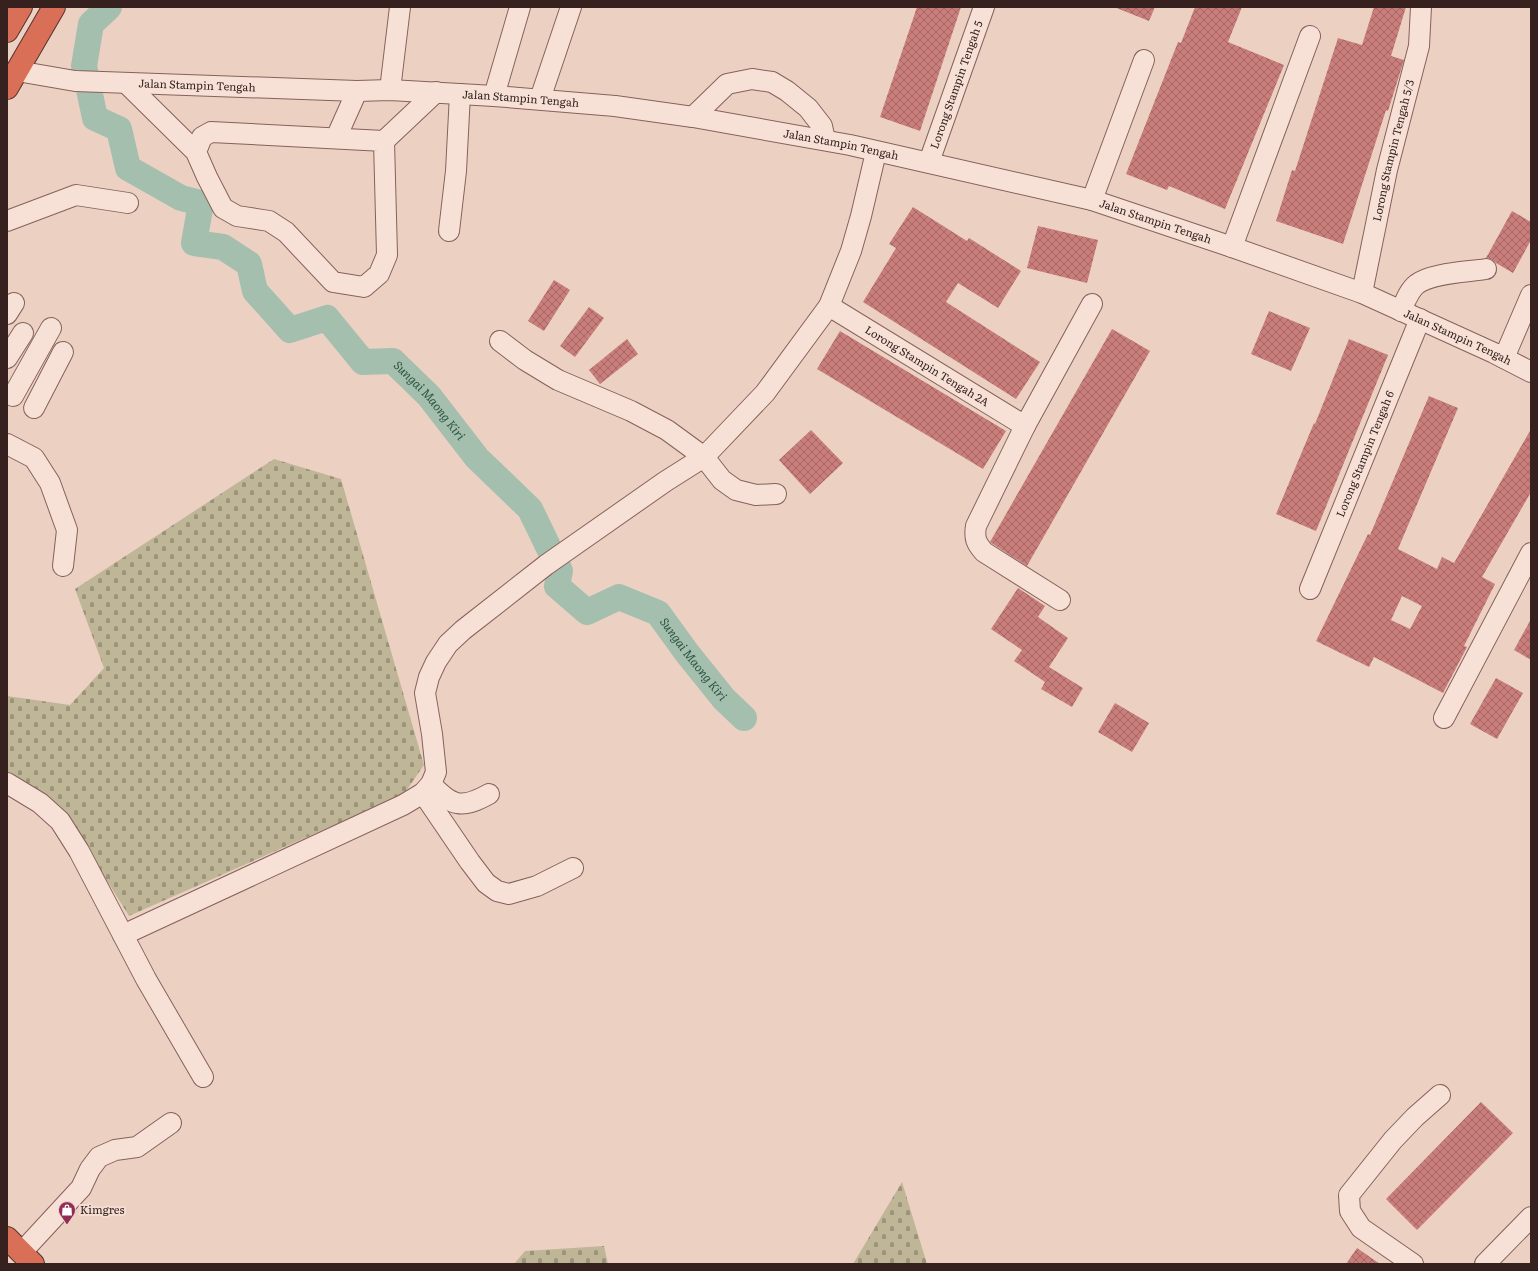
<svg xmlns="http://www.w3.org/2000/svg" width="1538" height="1271" viewBox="0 0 1538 1271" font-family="Literata,serif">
	<defs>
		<pattern id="cemetery-stones" width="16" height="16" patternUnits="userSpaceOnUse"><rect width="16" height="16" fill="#bfb597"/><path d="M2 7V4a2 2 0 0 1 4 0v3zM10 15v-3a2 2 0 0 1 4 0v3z" fill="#9c937b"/></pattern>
		<pattern id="building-cross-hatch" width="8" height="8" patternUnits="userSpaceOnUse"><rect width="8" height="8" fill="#c97e7b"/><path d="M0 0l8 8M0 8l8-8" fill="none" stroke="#a46764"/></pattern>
	</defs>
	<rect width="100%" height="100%" fill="#ecd1c3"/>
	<g fill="url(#cemetery-stones)">
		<polygon points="274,459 341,479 424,765 404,794 129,916 64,812 7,772 7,696 70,705 104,668 75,589"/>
		<polygon points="902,1182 927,1264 853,1264"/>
		<polygon points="604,1246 608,1264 514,1264 525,1251"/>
	</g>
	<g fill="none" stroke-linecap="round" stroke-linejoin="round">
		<path stroke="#a5bfae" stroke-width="26" id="s1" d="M 109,7 L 91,24 L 84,66 L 95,118 L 119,129 L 128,168 L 181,198 L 201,203 L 194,243 L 223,247 L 249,264 L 255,291 L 290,330 L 327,318 L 363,362 L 393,361 L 429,396 L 477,458 L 530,509 L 560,571 L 557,586 L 587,612 L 619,597 L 658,613 L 687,653 L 724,699 L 744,718"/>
	</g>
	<g fill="url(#building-cross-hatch)" fill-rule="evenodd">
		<polygon points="917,7 961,7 920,131 880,117"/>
		<polygon points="1114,7 1155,7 1149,21"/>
		<polygon points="1195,7 1242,7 1228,42 1284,65 1225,209 1169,186 1167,190 1126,174 1178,42 1181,43"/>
		<polygon points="1374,7 1406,7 1391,56 1404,60 1388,111 1386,110 1343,244 1276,221 1292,170 1295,171 1338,38 1362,45"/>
		<polygon points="913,207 967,241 969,238 1021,271 998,308 958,283 946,302 1040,362 1016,399 863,302 896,248 889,244"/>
		<polygon points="1512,211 1531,222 1531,240 1513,273 1496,263 1491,259 1486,258"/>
		<polygon points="1038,226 1098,240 1087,283 1027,268"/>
		<polygon points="554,280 570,290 544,331 528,321"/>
		<polygon points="589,307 604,318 575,357 560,346"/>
		<polygon points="1269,311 1310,328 1291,371 1251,354"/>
		<polygon points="1112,329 1150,351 1027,566 990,542"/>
		<polygon points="840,331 1006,431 983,469 817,369"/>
		<polygon points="627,339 638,354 600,384 589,370"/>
		<polygon points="1349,339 1388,355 1316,531 1276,514 1314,423 1315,424"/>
		<path d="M 1429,396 L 1458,408 L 1398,549 L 1437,569 L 1442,557 L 1454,563 L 1531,429 L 1531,492 L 1482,577 L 1495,584 L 1464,646 L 1467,647 L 1443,693 L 1374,657 L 1369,667 L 1316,641 L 1368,534 L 1370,535 ZM 1402,596 L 1422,606 L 1410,629 L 1391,620 Z"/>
		<polygon points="811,430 843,463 810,494 779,460"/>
		<polygon points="1018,588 1045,606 1038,617 1068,638 1049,667 1083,688 1072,707 1041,689 1045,682 1014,661 1022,650 991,629"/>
		<polygon points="1531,619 1531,660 1514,650"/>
		<polygon points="1496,678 1523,693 1497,739 1470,724"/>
		<polygon points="1115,703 1149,723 1132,752 1098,732"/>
		<polygon points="1481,1102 1513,1133 1417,1230 1386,1199"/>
		<polygon points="1357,1248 1380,1264 1346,1264"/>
	</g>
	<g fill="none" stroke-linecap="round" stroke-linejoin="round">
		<g stroke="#86615b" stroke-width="22">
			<g id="minor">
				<path id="s2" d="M 17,71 L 75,81 L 357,91 L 390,90 L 494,96 L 615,106 L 693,117 L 850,145 L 1092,200 L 1232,247 L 1362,293 L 1494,353 L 1531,372"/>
				<polyline points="126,83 196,152 207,177 223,208 237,216 269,221 286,232 333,282 364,287 379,274 387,255 384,141 211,132 202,137 196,152"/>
				<polyline points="390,90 400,7"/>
				<polyline points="494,96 520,7"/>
				<polyline points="540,99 571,7"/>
				<polyline points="693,117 727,84 752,79 772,82 787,91 808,108 822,126 825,140"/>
				<polyline points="336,138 357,91"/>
				<polyline points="384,141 436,92"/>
				<path id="s3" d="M 929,162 L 984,7"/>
				<polyline points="1092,200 1144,60"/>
				<polyline points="7,221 76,195 128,203"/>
				<polyline points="449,231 456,171 460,94"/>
				<polyline points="1232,247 1310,36"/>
				<path id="s4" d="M 1362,293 L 1387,170 L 1419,46 L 1421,7"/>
				<path id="s5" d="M 829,306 L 1025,426"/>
				<path d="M 1401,311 C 1405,302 1409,290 1417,284 C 1431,273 1468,272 1486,269"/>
				<polyline points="7,314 14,303"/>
				<polyline points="500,341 525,360 558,380 631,411 667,430 704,457 722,480 736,490 756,495 776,494"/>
				<polyline points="7,358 23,333"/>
				<polyline points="1504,358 1531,295"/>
				<polyline points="13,396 51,328"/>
				<polyline points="34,408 63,352"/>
				<polyline points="7,444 34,458 50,483 67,530 63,566"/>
				<path id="s6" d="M 1310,589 L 1420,319"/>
				<path d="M 1060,600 L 984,552 C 976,543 974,538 976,526 L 1025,426 L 1092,304"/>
				<polyline points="1444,718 1531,553"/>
				<polyline points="7,783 40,803 60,821 79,851 146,979 203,1077"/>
				<path d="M 431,784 C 452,807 462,809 489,794"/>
				<polyline points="423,793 470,862 486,883 497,891 509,894 537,886 573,868"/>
				<polyline points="123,935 403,805 423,793 431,784 436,772 432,734 425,693 429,677 436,662 448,644 463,630 546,565 666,481 704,457 765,393 829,306 851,251 861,216 876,152"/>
				<polyline points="21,1253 81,1188 90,1169 99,1157 115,1150 137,1147 171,1123"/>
				<polyline points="1413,1264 1361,1228 1350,1211 1349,1195 1393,1140 1415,1117 1440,1095"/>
				<polyline points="1485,1264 1531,1217"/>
			</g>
		</g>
		<g stroke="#54322f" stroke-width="24">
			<g id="highway">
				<polyline points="7,31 21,7"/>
				<polyline points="7,88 54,7"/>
				<polyline points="7,1238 33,1264"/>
			</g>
		</g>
		<use href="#minor" stroke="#f7e1d6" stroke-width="20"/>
		<use href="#highway" stroke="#d96f57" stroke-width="22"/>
	</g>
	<defs>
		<g id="shop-pin" transform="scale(0.9)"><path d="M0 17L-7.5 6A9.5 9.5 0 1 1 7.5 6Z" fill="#932d54" stroke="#f4ded3"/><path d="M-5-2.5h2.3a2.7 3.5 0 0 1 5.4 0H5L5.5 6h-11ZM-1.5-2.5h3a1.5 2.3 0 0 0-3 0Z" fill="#fff"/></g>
	</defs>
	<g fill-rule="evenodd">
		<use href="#shop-pin" x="67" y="1210"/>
	</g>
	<g text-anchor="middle" stroke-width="4" stroke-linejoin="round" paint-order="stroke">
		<g font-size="11" fill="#36211e" stroke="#f4ded3">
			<text dy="4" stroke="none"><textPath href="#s3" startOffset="82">Lorong Stampin Tengah 5</textPath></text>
			<text dy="4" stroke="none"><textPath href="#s2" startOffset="181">Jalan Stampin Tengah</textPath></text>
			<text dy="4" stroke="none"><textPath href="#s2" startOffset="505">Jalan Stampin Tengah</textPath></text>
			<text dy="4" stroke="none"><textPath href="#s2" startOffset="829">Jalan Stampin Tengah</textPath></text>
			<text dy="4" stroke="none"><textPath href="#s4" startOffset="146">Lorong Stampin Tengah 5/3</textPath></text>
			<text dy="4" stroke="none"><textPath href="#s2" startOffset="1153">Jalan Stampin Tengah</textPath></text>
			<text dy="4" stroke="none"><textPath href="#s2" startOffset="1477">Jalan Stampin Tengah</textPath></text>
			<text dy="4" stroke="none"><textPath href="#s5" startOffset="115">Lorong Stampin Tengah 2A</textPath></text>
			<text dy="4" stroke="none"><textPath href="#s6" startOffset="146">Lorong Stampin Tengah 6</textPath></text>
		</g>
		<g font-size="11" fill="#36211e" stroke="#f4ded3" text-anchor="start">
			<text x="80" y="1214">Kimgres</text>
		</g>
		<g font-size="12" font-style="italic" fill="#2e5644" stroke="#f4ded3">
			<text dy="4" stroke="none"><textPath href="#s1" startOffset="629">Sungai Maong Kiri</textPath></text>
			<text dy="4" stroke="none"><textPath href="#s1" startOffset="1037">Sungai Maong Kiri</textPath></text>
		</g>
	</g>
	<rect width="1538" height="1271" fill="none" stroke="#36211e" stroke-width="16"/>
</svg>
